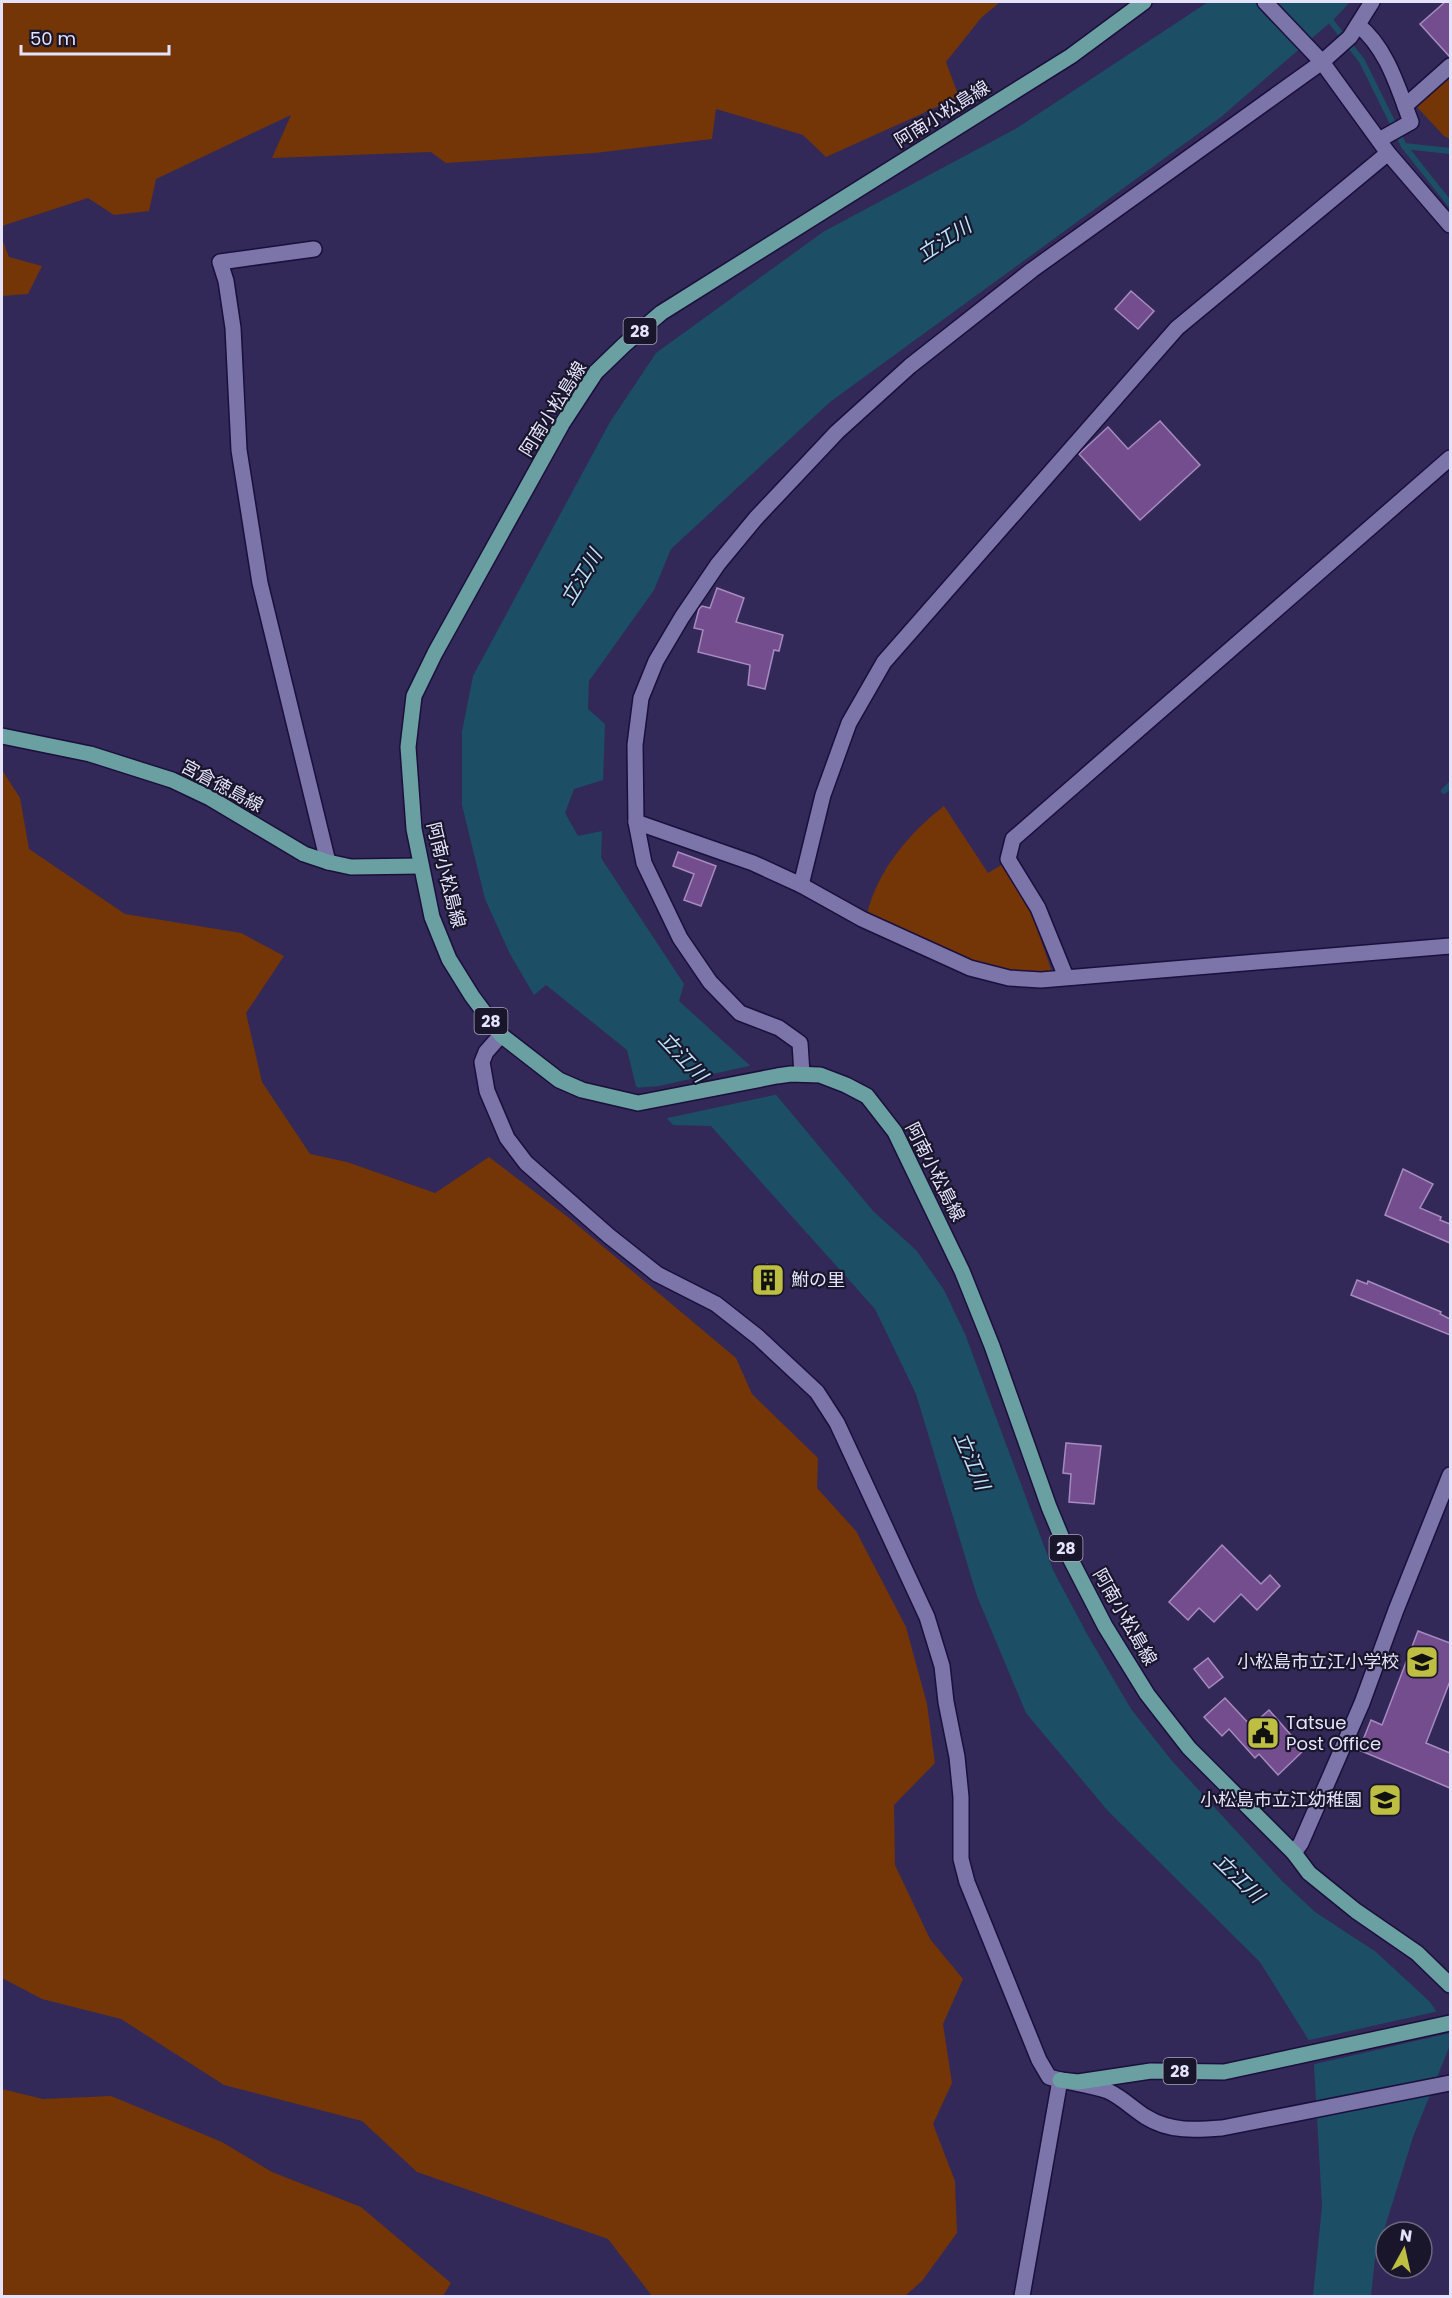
<svg xmlns="http://www.w3.org/2000/svg" width="1452" height="2298" viewBox="0 0 1452 2298" font-family="Poppins,'Noto Sans JP',sans-serif">
	<rect width="100%" height="100%" fill="#322958"/>
	<g fill="#743507">
		<polygon points="2,2 1000,2 981,18 946,62 959,97 826,157 803,135 716,109 712,139 595,153 446,163 431,152 272,158 291,115 156,179 149,211 114,215 88,198 2,226"/>
		<polygon points="1450,75 1450,139 1444,136 1416,106"/>
		<polygon points="2,239 9,257 42,266 28,294 2,296"/>
		<polygon points="2,770 20,798 29,849 125,914 241,933 284,956 246,1013 262,1082 310,1154 347,1162 435,1193 489,1157 569,1218 736,1358 752,1394 818,1458 817,1488 856,1531 906,1627 927,1704 935,1763 894,1805 895,1865 930,1939 963,1979 943,2024 952,2083 933,2124 955,2181 957,2233 922,2281 905,2296 652,2296 608,2239 417,2172 362,2121 224,2085 121,2019 42,1999 2,1978"/>
		<path d="M 944,806 L 988,873 L 1003,864 L 1030,908 L 1052,972 L 1019,974 L 996,969 L 933,946 L 867,914 C 878,870 909,833 944,806 Z"/>
		<polygon points="2,2089 43,2099 111,2096 222,2142 272,2172 361,2207 451,2283 443,2296 2,2296"/>
	</g>
	<polygon fill="#1c4f65" points="1208,2 1350,2 1334,19 1221,117 830,402 671,549 654,590 589,681 588,709 605,724 603,780 574,789 565,813 578,836 602,831 601,858 684,984 679,1001 757,1072 873,1211 916,1250 944,1290 965,1334 1053,1570 1087,1634 1131,1709 1172,1761 1282,1881 1315,1912 1376,1952 1430,2002 1450,2032 1450,2045 1413,2137 1375,2259 1371,2296 1313,2296 1322,2206 1313,2047 1260,1962 1108,1811 1026,1713 977,1596 916,1394 875,1309 711,1126 673,1125 636,1086 627,1050 546,985 534,995 510,954 485,899 462,805 462,732 473,676 610,422 656,353 823,232 1017,128"/>
	<g fill="#322958">
		<polygon points="753,1065 779,1094 663,1119 634,1088 659,1086"/>
		<polygon points="1439,2011 1450,2027 1450,2033 1311,2065 1310,2048 1305,2041"/>
	</g>
	<g fill="none" stroke-linecap="round" stroke-linejoin="round">
		<g stroke="#1c4f65" stroke-width="6">
			<polyline points="1326,15 1362,61 1404,146 1450,204"/>
			<polyline points="1404,146 1450,151"/>
			<polyline points="1444,791 1450,785"/>
		</g>
	</g>
	<g fill="#734d8e" stroke="#a78bbe" stroke-width="1.5">
		<polygon points="1445,2 1450,2 1450,57 1420,24"/>
		<polygon points="1131,291 1154,311 1138,329 1115,309"/>
		<polygon points="1160,421 1200,465 1140,520 1079,454 1108,427 1128,449"/>
		<polygon points="717,588 744,598 736,622 783,635 779,651 774,650 765,689 748,685 750,665 698,652 703,630 694,628 699,609 702,606 710,608"/>
		<polygon points="678,852 716,866 701,906 684,900 694,874 673,866"/>
		<polygon points="1403,1169 1433,1184 1420,1208 1441,1217 1440,1220 1450,1224 1450,1243 1385,1215"/>
		<polygon points="767,1264 783,1279 769,1295 752,1281"/>
		<polygon points="1357,1280 1367,1284 1368,1281 1441,1312 1440,1314 1450,1319 1450,1335 1351,1295"/>
		<polygon points="1066,1443 1101,1446 1094,1504 1069,1502 1071,1474 1063,1473"/>
		<polygon points="1222,1545 1261,1584 1270,1575 1280,1586 1257,1610 1241,1594 1214,1622 1199,1608 1188,1620 1169,1602"/>
		<polygon points="1418,1631 1450,1643 1450,1681 1426,1743 1450,1753 1450,1788 1359,1750 1371,1720 1382,1725"/>
		<polygon points="1208,1658 1223,1677 1209,1688 1194,1669"/>
		<polygon points="1225,1698 1251,1726 1269,1710 1304,1750 1278,1775 1259,1754 1255,1758 1229,1729 1222,1736 1204,1717"/>
	</g>
	<g fill="none" stroke-linecap="round" stroke-linejoin="round">
		<g stroke="#1b0f3b" stroke-width="18">
			<g id="minor">
				<polyline points="1265,2 1322,62 1388,153 1450,225"/>
				<path d="M 1358,25 C 1387,48 1398,88 1411,122 L 1379,140"/>
				<polyline points="1405,106 1450,66"/>
				<polyline points="314,249 220,262 226,281 233,328 239,450 260,583 328,862"/>
				<polyline points="636,822 753,863 801,885 862,919 970,968 1009,978 1041,980 1450,946"/>
				<polyline points="801,885 823,795 849,723 884,662 1177,328 1388,153"/>
				<polyline points="1066,977 1038,908 1008,859 1013,839 1450,458"/>
				<path d="M 501,1035 L 486,1052 L 482,1062 L 487,1091 L 507,1138 L 526,1163 L 609,1236 L 657,1274 L 716,1304 L 758,1337 L 817,1392 L 837,1423 L 927,1617 L 942,1666 L 946,1702 L 957,1757 L 961,1797 L 961,1859 L 967,1882 L 1039,2060 L 1049,2077 C 1069,2083 1089,2084 1108,2091 C 1123,2098 1133,2109 1146,2117 C 1170,2132 1196,2130 1222,2128 L 1450,2083"/>
				<polyline points="802,1074 800,1043 779,1028 740,1013 710,982 680,938 644,863 636,822 635,745 641,698 656,661 682,617 718,564 756,518 837,432 910,366 1032,270 1322,62 1350,37 1372,2"/>
				<polyline points="1294,1853 1301,1843 1362,1703 1396,1610 1450,1475"/>
				<polyline points="1022,2296 1060,2080"/>
			</g>
		</g>
		<g stroke="#1b0f3b" stroke-width="18">
			<g id="major">
				<polyline points="1144,2 1071,56 661,313 624,345 596,372 562,424 435,653 414,696 408,747 414,829 432,917 449,959 472,996 501,1035 559,1080 582,1090 638,1103 777,1076 791,1074 820,1075 846,1085 867,1096 895,1132 962,1271 992,1346 1049,1507 1071,1560 1105,1626 1147,1694 1189,1748 1294,1853 1309,1873 1356,1911 1417,1953 1450,1985"/>
				<polyline points="2,736 90,754 172,780 210,798 304,854 328,862 351,867 421,866"/>
				<polyline points="1060,2080 1078,2082 1151,2071 1224,2072 1450,2023"/>
			</g>
		</g>
		<use href="#minor" stroke="#7c75aa" stroke-width="15"/>
		<use href="#major" stroke="#6aa0a2" stroke-width="15"/>
	</g>
	<defs>
		<g id="building-square" transform="scale(1.725)"><rect x="-9" y="-9" width="18" height="18" rx="4" fill="#bebf42" stroke="#19162b"/><path d="M-4-6H4V6H1V3H-1V6H-4ZM-2.5-4.3h1.7v1.8h-1.7ZM.8-4.3h1.7v1.8H.8ZM-2.5-1h1.7V.8h-1.7ZM.8-1h1.7V.8H.8Z" fill="#111"/></g>
		<g id="school-square" transform="scale(1.725)"><rect x="-9" y="-9" width="18" height="18" rx="4" fill="#bebf42" stroke="#19162b"/><path d="M0-5L7-2L0 1L-7-2ZM-4 1L0 2.5L4 1V4Q0 6-4 4Z" fill="#111"/></g>
		<g id="civic-square" transform="scale(1.725)"><rect x="-9" y="-9" width="18" height="18" rx="4" fill="#bebf42" stroke="#19162b"/><path d="M-.6-6.5H3V-4.5H.6V-3L4-1V1h2V6H-6V1h2V-1L-.6-3ZM-1.2 2.5V6h2.4V2.5Z" fill="#111"/></g>
	</defs>
	<g fill-rule="evenodd">
		<use href="#building-square" x="768" y="1280"/>
		<use href="#school-square" x="1422" y="1662"/>
		<use href="#civic-square" x="1263" y="1733"/>
		<use href="#school-square" x="1385" y="1800"/>
	</g>
	<g text-anchor="middle" stroke-width="4.5" stroke-linejoin="round" paint-order="stroke">
		<g fill="#19162b" stroke="#a8a6bd" stroke-width="1.5">
			<rect x="623.5" y="318" width="33" height="26" rx="4.5"/>
			<rect x="474.5" y="1008" width="33" height="26" rx="4.5"/>
			<rect x="1049.5" y="1535" width="33" height="26" rx="4.5"/>
			<rect x="1163.5" y="2058" width="33" height="26" rx="4.5"/>
		</g>
		<g font-size="16" font-weight="bold" fill="#e5e3fb">
			<text x="640" y="337">28</text>
			<text x="491" y="1027">28</text>
			<text x="1066" y="1554">28</text>
			<text x="1180" y="2077">28</text>
		</g>
		<g font-size="18" fill="#e5e3fb" stroke="#19162b">
			<text transform="translate(942 114) rotate(-32)" y="6">阿南小松島線</text>
			<text transform="translate(553 409) rotate(-58)" y="6">阿南小松島線</text>
			<text transform="translate(222 786) rotate(28)" y="6">宮倉徳島線</text>
			<text transform="translate(446 875) rotate(76)" y="6">阿南小松島線</text>
			<text transform="translate(935 1172) rotate(63)" y="6">阿南小松島線</text>
			<text transform="translate(1125 1617) rotate(60)" y="6">阿南小松島線</text>
		</g>
		<g font-size="18" fill="#e5e3fb" stroke="#19162b" text-anchor="start">
			<text x="791" y="1286">鮒の里</text>
			<text x="1399" y="1668" text-anchor="end">小松島市立江小学校</text>
			<text x="1286" y="1729">Tatsue<tspan x="1286" dy="21">Post Office</tspan></text>
			<text x="1362" y="1806" text-anchor="end">小松島市立江幼稚園</text>
		</g>
		<g font-size="20" font-style="italic" fill="#b8e4fa" stroke="#19162b">
			<text transform="translate(944 240) rotate(-33)" y="7">立江川</text>
			<text transform="translate(581 577) rotate(-59)" y="7">立江川</text>
			<text transform="translate(683 1057) rotate(47)" y="7">立江川</text>
			<text transform="translate(972 1461) rotate(67)" y="7">立江川</text>
			<text transform="translate(1239 1878) rotate(44)" y="7">立江川</text>
		</g>
	</g>
	<rect width="1452" height="2298" fill="none" stroke="#e5e3fb" stroke-width="6"/>
	<g transform="translate(1404 2250) rotate(8)"><circle r="28" fill="#19162b" stroke="#6b687e" stroke-width="1.5"/>
	<path d="M0-4.5L10 22L0 15L-10 22Z" fill="#bebf42"/>
	<text y="-9" font-size="16" font-weight="bold" text-anchor="middle" fill="#e5e3fb">N</text>
	</g>
	<path d="M21 45v9h148v-9" fill="none" stroke="#e5e3fb" stroke-width="3"/>
	<text x="30" y="45" font-size="18" fill="#e5e3fb" stroke="#19162b" stroke-width="4.5" paint-order="stroke">50 m</text>
</svg>
